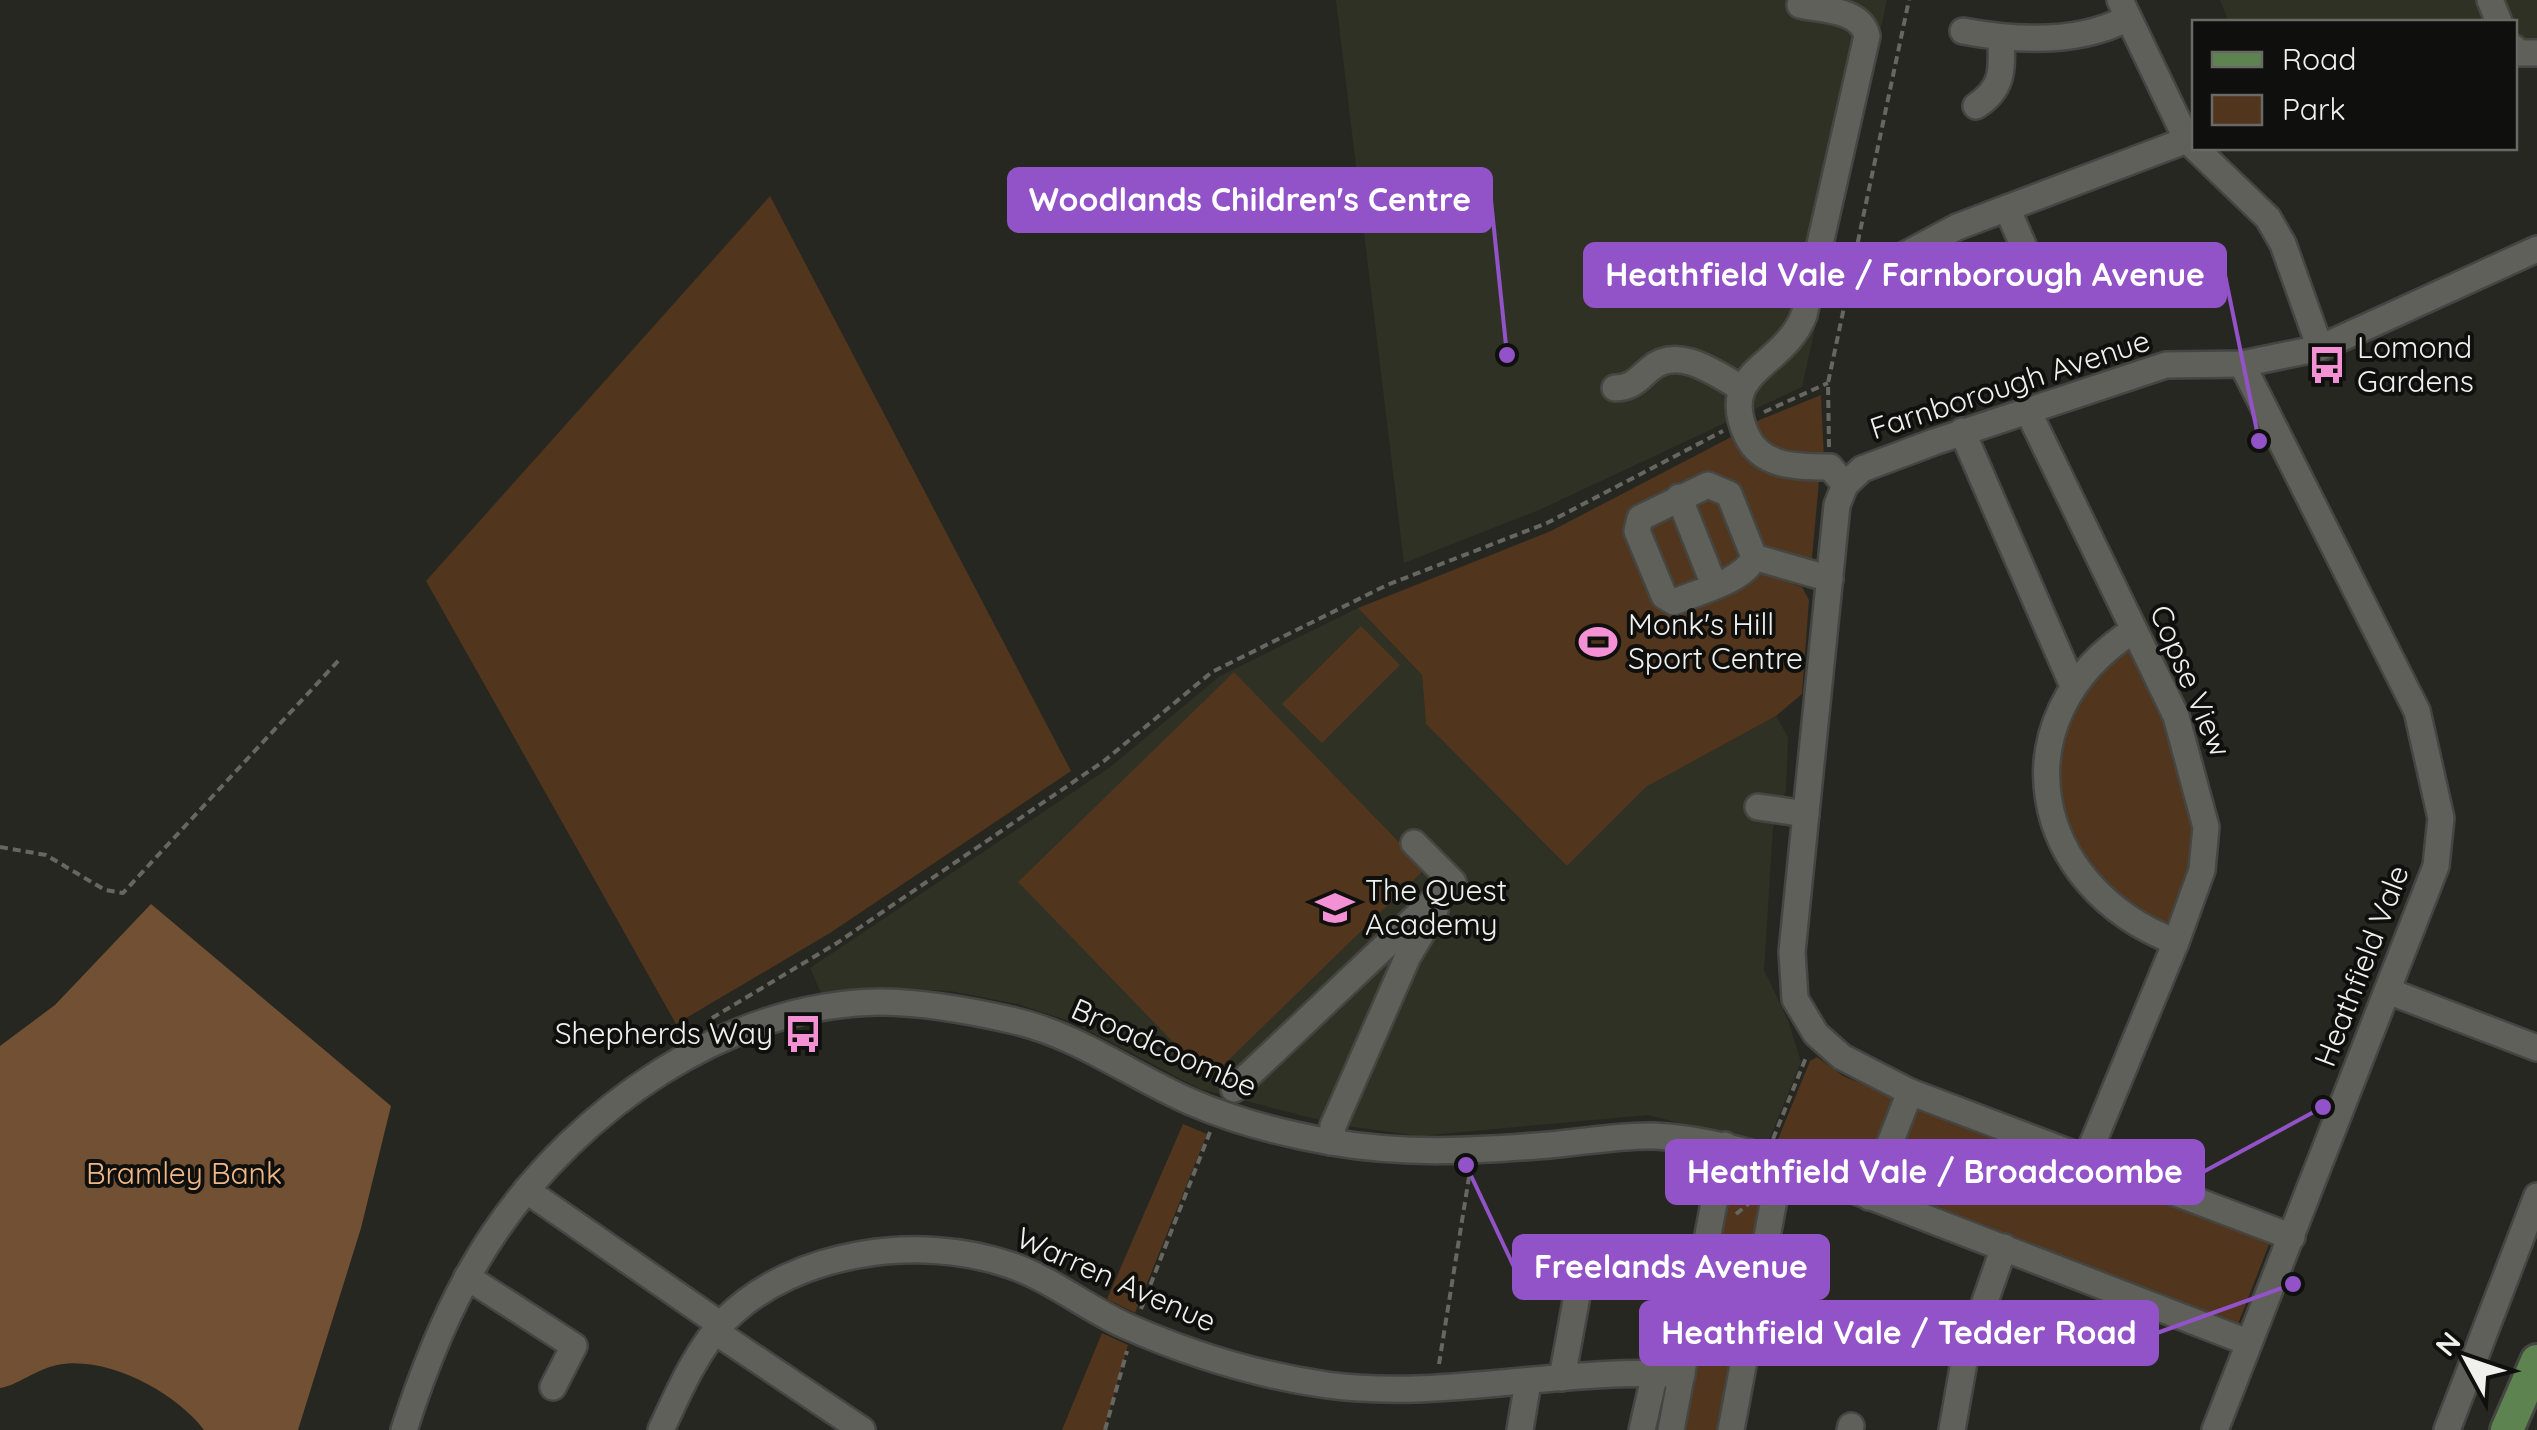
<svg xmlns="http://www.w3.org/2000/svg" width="2537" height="1430" viewBox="0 0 2537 1430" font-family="Quicksand,sans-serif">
	<rect width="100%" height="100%" fill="#262721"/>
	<g fill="#303125">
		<polygon points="1336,0 1887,0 1802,387 1539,510 1404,563"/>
		<polygon points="2220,0 2537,0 2537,58 2515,67 2514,22 2229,22"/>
		<polygon points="1358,608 1422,675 1426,724 1567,866 1646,787 1776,716 1788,737 1786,790 1773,828 1764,970 1788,1020 1801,1062 1767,1145 1648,1115 1419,1136 1339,1125 1200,1089 1072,1022 1018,1004 950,991 874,987 821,993 810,968 1109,768 1220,676"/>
	</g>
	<g fill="#51351d">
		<polygon points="770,196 1071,771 830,933 676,1024 426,581"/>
		<polygon points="1821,395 1824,458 1771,451 1752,423"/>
		<path d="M 1735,435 C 1755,480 1773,475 1819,481 L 1812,558 L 1803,565 L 1795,564 L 1793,584 L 1802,587 L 1809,600 L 1802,694 L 1776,716 L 1646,787 L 1567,866 L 1426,724 L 1422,675 L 1358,608 L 1551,531 Z"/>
		<polygon points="1361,626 1400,665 1322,743 1282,704"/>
		<polygon points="2134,630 2206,827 2176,942 2081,878 2047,783 2057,714"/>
		<polygon points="1234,672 1425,869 1209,1079 1018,882"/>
		<polygon points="1817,1057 1843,1076 1906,1102 2270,1242 2238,1324 1876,1183 1774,1149 1810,1061"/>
		<polygon points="1183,1124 1207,1134 1135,1313 1107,1299"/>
		<polygon points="1741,1160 1758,1166 1765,1196 1719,1430 1679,1430 1728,1173"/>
		<polygon points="1102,1333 1128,1345 1104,1430 1062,1430"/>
	</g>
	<path fill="#725034" d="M 151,904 L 391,1106 L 361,1228 L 298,1430 L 204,1430 C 175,1392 107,1355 57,1365 C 37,1369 16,1386 0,1388 L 0,1046 L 55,1005 Z"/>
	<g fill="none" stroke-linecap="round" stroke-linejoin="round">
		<g stroke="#454641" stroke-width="30">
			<g id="minor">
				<polyline points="2120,0 2187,140 2268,218 2283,244 2320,348"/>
				<polyline points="2490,0 2499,22"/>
				<path d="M 1800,5 C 1822,10 1861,9 1867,36 L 1804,315 C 1784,368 1716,370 1747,436 C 1762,468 1800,467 1830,467 L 1845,485"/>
				<path d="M 1963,31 C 2016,41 2079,44 2128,18"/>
				<polyline points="2514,48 2519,53 2537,53"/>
				<path d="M 1976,106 C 2004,88 2002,69 2001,38"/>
				<polyline points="2007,208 2023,245"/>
				<polyline points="1901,257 1957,227 2187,140"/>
				<path d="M 1615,388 C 1632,388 1638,379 1650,369 C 1678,345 1715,373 1741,388"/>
				<polyline points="2027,409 2176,716 2206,827 2202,870 2176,942 2087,1157"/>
				<polyline points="1962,431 2073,686"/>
				<path d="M 1708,485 L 1729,494 L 1754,557 C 1745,581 1697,592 1674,602 L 1664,596 L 1637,531 L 1640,518 Z"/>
				<polyline points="1679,497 1714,585"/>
				<polyline points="1754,557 1830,579"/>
				<path d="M 2134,630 C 1996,718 2030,887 2176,942"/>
				<polyline points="1758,807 1806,814"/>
				<polyline points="2388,991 2537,1048"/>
				<polyline points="1234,1089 1453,882 1414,843"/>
				<polyline points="1331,1142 1333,1126 1408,956 1435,911"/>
				<polyline points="526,1190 721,1325"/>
				<polyline points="1869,1197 1910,1092"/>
				<polyline points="2292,1237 1910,1092 1842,1057 1816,1034 1795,999 1792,952 1837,505 1845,485 1862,469 1934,442 2166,365 2242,364 2320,348 2537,249"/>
				<polyline points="467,1277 574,1346 553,1387"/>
				<polyline points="716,1332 862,1430"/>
				<polyline points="1562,1378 1584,1257"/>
				<path d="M 404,1430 C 426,1361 454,1292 495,1232 C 578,1109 727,1004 879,1002 C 922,1002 972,1011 1015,1021 C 1080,1036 1131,1076 1191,1102 C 1235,1121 1285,1134 1331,1142 C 1405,1155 1475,1151 1549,1145 C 1584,1142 1620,1135 1655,1136 C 1698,1138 1740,1149 1781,1162 L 2247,1342"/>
				<path d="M 661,1430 C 678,1393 697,1349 726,1319 C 795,1250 921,1234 1010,1265 C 1051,1279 1085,1307 1124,1325 C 1189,1354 1257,1375 1327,1385 C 1446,1401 1563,1366 1682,1375"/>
				<polyline points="1520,1430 1528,1382"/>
				<polyline points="1642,1430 1655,1373"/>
				<polyline points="1671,1430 1725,1145"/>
				<polyline points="1731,1430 1781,1162"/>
				<polyline points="1850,1430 1851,1426"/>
				<polyline points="1952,1430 1964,1362 2004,1247"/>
				<polyline points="2215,1430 2436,866 2441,818 2417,711 2242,364"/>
				<polyline points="2447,1430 2537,1196"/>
			</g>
		</g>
		<g stroke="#454641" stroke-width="38">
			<polyline id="major" points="2507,1430 2537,1361"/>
		</g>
		<g stroke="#666761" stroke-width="4" stroke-dasharray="8 5" stroke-linecap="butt">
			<polyline points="1764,412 1828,383"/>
			<polyline points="1829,447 1828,383 1909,0"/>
			<polyline points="0,847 46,855 105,890 123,893 339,660"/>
			<polyline points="712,1018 837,943 1104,761 1212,672 1387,585 1547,523 1723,431"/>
			<polyline points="1773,1139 1807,1055"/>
			<polyline points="1736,1214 1752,1201"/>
			<polyline points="1141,1309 1210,1132"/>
			<polyline points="1439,1364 1470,1171"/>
			<polyline points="1105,1430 1127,1351"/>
		</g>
		<use href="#minor" stroke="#60605a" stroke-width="25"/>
		<use href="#major" stroke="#5c8350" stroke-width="32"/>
	</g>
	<defs>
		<g id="bus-bare" transform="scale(3)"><path d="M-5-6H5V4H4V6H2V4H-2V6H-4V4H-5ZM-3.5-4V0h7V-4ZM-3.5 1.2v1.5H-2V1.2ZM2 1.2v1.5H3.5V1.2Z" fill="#f491d4" stroke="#0f100d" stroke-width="2.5" paint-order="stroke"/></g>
		<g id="stadium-bare" transform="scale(3)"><path d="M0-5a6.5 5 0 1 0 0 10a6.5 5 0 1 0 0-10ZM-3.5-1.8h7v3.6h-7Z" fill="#f491d4" stroke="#0f100d" stroke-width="2.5" paint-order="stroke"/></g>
		<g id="school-bare" transform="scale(3)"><path d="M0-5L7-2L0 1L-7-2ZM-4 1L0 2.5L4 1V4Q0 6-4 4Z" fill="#f491d4" stroke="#0f100d" stroke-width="2.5" paint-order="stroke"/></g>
	</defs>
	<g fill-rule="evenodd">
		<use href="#bus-bare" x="2327" y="365"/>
		<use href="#stadium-bare" x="1598" y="642"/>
		<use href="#school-bare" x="1335" y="908"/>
		<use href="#bus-bare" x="803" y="1034"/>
	</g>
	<g text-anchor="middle" stroke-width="8" stroke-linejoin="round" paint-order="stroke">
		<g font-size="30" fill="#f0f0ec" stroke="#0f100d" text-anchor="start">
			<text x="2357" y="358">Lomond<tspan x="2357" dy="34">Gardens</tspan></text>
			<text x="1628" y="635">Monk's Hill<tspan x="1628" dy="34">Sport Centre</tspan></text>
			<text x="1365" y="901">The Quest<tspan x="1365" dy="34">Academy</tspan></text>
			<text x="773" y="1044" text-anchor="end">Shepherds Way</text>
		</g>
		<g font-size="30" fill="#f0f0ec" stroke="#0f100d">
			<text transform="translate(2010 385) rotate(-18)" y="10">Farnborough Avenue</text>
			<text transform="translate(2190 681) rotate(67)" y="10">Copse View</text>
			<text transform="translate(2362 966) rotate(-69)" y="10">Heathfield Vale</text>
			<text transform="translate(1164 1048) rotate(24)" y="10">Broadcoombe</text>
			<text transform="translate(1116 1280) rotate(24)" y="10">Warren Avenue</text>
		</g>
		<g font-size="30" fill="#f1b787" stroke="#0f100d">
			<text x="184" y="1184">Bramley Bank</text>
		</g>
	</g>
	<path fill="none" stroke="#9253c8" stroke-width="4" d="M1507 355L1491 200M2259 441L2225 275M2323 1107L2203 1172M1466 1165L1514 1267M2293 1284L2157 1333"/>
	<g fill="#9253c8" stroke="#0f100d" stroke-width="4">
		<circle cx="1507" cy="355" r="10"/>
		<circle cx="2259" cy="441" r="10"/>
		<circle cx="2323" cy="1107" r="10"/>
		<circle cx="1466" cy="1165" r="10"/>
		<circle cx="2293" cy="1284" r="10"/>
	</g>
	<g fill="#9253c8" stroke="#9253c8" stroke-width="4">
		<rect x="1009" y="169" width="482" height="62" rx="10"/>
		<rect x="1585" y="244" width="640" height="62" rx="10"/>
		<rect x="1667" y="1141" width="536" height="62" rx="10"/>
		<rect x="1514" y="1236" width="314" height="62" rx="10"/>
		<rect x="1641" y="1302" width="516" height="62" rx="10"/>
	</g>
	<g font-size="32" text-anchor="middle" font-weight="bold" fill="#fff">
		<text x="1250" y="211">Woodlands Children's Centre</text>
		<text x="1905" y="286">Heathfield Vale / Farnborough Avenue</text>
		<text x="1935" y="1183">Heathfield Vale / Broadcoombe</text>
		<text x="1671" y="1278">Freelands Avenue</text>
		<text x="1899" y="1344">Heathfield Vale / Tedder Road</text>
	</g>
	<rect x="2192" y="20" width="325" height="130" fill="#0f100d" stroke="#696a66" stroke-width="2.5"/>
	<rect x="2212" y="52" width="50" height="15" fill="#5c8350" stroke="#696a66" stroke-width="2.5"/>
	<text x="2282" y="70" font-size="30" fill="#f0f0ec">Road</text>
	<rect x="2212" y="95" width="50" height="30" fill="#51351d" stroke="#696a66" stroke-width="2.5"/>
	<text x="2282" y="120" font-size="30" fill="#f0f0ec">Park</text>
	<g transform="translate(2467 1360) rotate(310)" stroke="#0f100d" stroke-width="8" paint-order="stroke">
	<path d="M0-8L18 38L0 25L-18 38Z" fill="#f0f0ec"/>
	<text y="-15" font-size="28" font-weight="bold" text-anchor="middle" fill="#f0f0ec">N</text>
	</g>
</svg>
